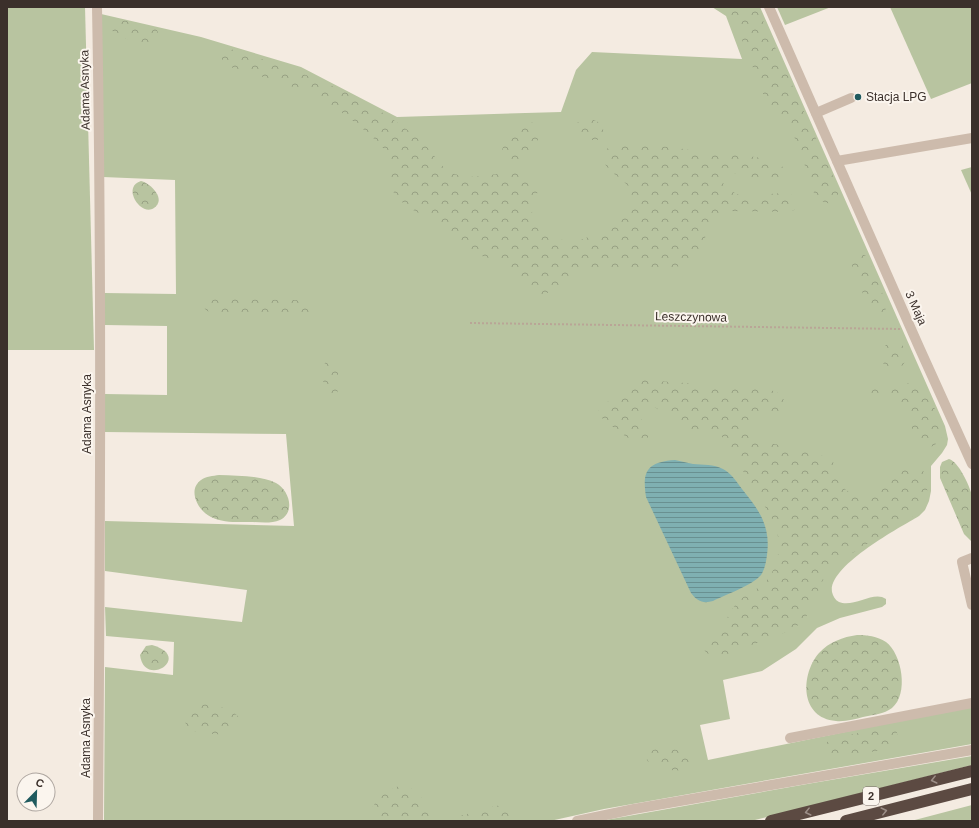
<svg xmlns="http://www.w3.org/2000/svg" width="979" height="828" viewBox="0 0 979 828" font-family="Arial,sans-serif">
	<defs>
		<pattern id="forest-crowns" width="20" height="18" patternUnits="userSpaceOnUse"><rect width="20" height="18" fill="#b8c4a0"/><path d="M2 6a3 3 0 1 1 6 0M12 15a3 3 0 1 1 6 0" fill="none" stroke="#97a083"/></pattern>
		<pattern id="water-rules" width="6" height="5" patternUnits="userSpaceOnUse"><rect width="6" height="5" fill="#7fb0b2"/><path d="M0 2.5h6" fill="none" stroke="#699091"/></pattern>
	</defs>
	<rect width="100%" height="100%" fill="#f4ebe1"/>
	<g fill="#b8c4a0">
		<polygon points="7,7 85,7 94,350 7,350"/>
		<path d="M 712,7 L 760,7 L 945,426 L 948,439 L 947,445 L 942,453 L 931,466 L 931,491 L 929,501 L 925,510 L 919,516 C 899,528 828,566 832,592 C 833,596 835,600 839,602 C 854,608 874,590 886,599 L 886,604 L 882,607 L 840,618 L 817,628 L 796,649 L 762,671 L 723,680 L 730,719 L 700,725 L 708,760 L 972,706 L 972,744 L 604,809 L 550,821 L 104,821 L 105,667 L 173,675 L 174,642 L 106,636 L 105,607 L 242,622 L 247,590 L 105,571 L 105,521 L 294,526 L 286,434 L 105,432 L 105,394 L 167,395 L 167,326 L 105,325 L 104,293 L 176,294 L 175,180 L 103,177 L 101,14 L 201,37 L 301,67 L 397,117 L 561,112 L 576,70 L 592,52 L 742,59 L 726,16 Z"/>
		<polygon points="777,7 831,7 785,25"/>
		<polygon points="890,7 972,7 972,83 931,99"/>
		<polygon points="972,167 972,195 961,170"/>
		<polygon points="972,756 972,765 751,821 600,821 813,783"/>
		<polygon points="972,805 972,821 911,821"/>
	</g>
	<g fill="url(#forest-crowns)">
		<path d="M 723,7 L 757,7 L 836,183 C 837,186 838,190 838,193 C 839,209 823,204 815,196 L 797,142 L 790,130 L 783,121 L 773,113 L 766,101 L 735,22 Z"/>
		<path d="M 119,19 L 152,27 L 157,30 L 159,35 L 158,39 C 157,40 153,42 152,43 C 143,45 108,36 109,24 L 115,20 Z"/>
		<path d="M 228,49 L 234,50 C 291,68 349,88 398,123 C 408,130 418,138 427,147 C 434,154 440,166 449,171 C 474,186 505,165 529,176 C 548,185 532,198 532,211 C 532,228 554,240 569,241 C 589,243 640,213 630,189 C 624,177 593,167 607,149 C 611,144 618,143 624,143 C 646,143 668,147 690,150 C 718,153 747,155 774,160 C 783,165 787,170 783,180 C 776,183 769,183 761,181 C 750,178 726,164 723,183 C 741,206 763,192 787,193 L 792,195 L 797,200 L 797,206 L 794,210 L 789,212 L 728,211 C 693,220 715,247 694,262 C 681,272 620,265 600,268 C 589,269 577,274 567,280 C 559,285 553,293 543,294 C 525,295 517,277 506,267 C 496,258 482,258 471,251 C 458,243 449,231 436,223 C 424,215 407,209 397,197 C 387,186 394,171 389,158 C 385,144 353,121 341,112 C 309,88 268,79 230,67 C 225,63 221,61 221,55 L 223,51 Z"/>
		<path d="M 586,118 C 593,119 599,121 602,127 C 614,149 565,141 579,120 Z"/>
		<path d="M 530,122 C 545,126 541,135 535,145 C 530,155 522,167 509,164 C 486,157 519,124 530,122 Z"/>
		<path d="M 141,181 C 150,183 167,199 154,208 C 141,217 121,187 141,181 Z"/>
		<path d="M 860,254 L 865,255 L 869,261 L 886,302 C 886,309 886,313 880,317 L 875,316 L 871,313 L 853,270 C 851,262 851,256 860,254 Z"/>
		<path d="M 217,299 L 296,300 L 310,304 L 313,307 L 313,312 L 311,315 L 307,316 L 216,314 C 199,311 201,301 217,299 Z"/>
		<path d="M 895,341 C 903,343 908,350 906,358 C 901,381 871,364 884,347 C 887,343 891,342 895,341 Z"/>
		<path d="M 330,358 L 334,358 L 338,363 L 338,390 L 337,393 L 332,396 C 322,393 322,374 324,366 C 325,362 327,360 330,358 Z"/>
		<path d="M 644,380 L 767,389 C 775,391 785,394 784,404 C 783,408 780,411 776,413 C 768,418 753,412 750,425 C 748,432 752,436 758,440 L 818,454 C 825,457 833,460 837,467 C 839,471 839,475 839,479 C 840,487 849,493 856,495 C 861,496 866,497 871,495 C 888,486 898,452 922,470 C 929,476 928,484 927,492 C 925,502 920,508 913,516 L 836,563 L 826,573 L 810,610 L 803,622 L 792,629 L 779,635 L 725,655 C 720,657 715,658 710,655 C 691,645 719,630 724,623 C 729,616 732,607 739,601 C 747,593 758,590 766,581 C 772,574 777,564 778,554 C 780,543 778,531 773,521 C 767,508 757,496 749,483 C 743,471 737,457 729,445 C 727,441 723,437 719,435 C 710,430 699,433 689,430 C 675,424 664,412 651,405 C 644,405 637,410 641,418 C 644,425 656,435 643,442 C 643,442 638,443 637,443 C 632,442 606,422 602,418 C 599,415 598,411 599,407 L 602,403 L 616,400 L 624,395 L 633,386 Z"/>
		<path d="M 909,383 C 913,383 917,383 920,386 C 927,391 942,421 943,429 C 943,435 941,439 937,443 C 935,445 932,447 929,447 C 910,448 912,410 899,401 C 890,395 879,399 869,397 L 864,392 L 865,389 L 868,387 L 890,389 Z"/>
		<path d="M 949,459 C 959,462 969,485 972,495 C 974,504 972,531 972,542 L 964,534 L 940,478 L 940,467 L 942,462 Z"/>
		<path d="M 219,475 C 237,476 260,475 276,483 C 289,490 296,512 280,520 C 271,524 259,522 250,522 C 237,522 223,523 211,517 C 198,511 187,490 201,480 C 206,476 213,476 219,475 Z"/>
		<path d="M 857,635 C 867,635 877,636 886,642 C 902,654 909,694 892,708 C 884,714 873,715 863,717 C 855,719 845,722 836,721 C 800,718 800,675 819,653 C 829,642 843,637 857,635 Z"/>
		<path d="M 152,645 C 194,657 144,689 140,655 L 146,646 Z"/>
		<path d="M 207,704 C 220,707 233,708 241,720 C 239,725 238,730 232,732 C 225,736 199,734 192,730 C 184,726 182,716 189,709 C 194,705 201,705 207,704 Z"/>
		<path d="M 887,727 C 892,728 896,728 897,733 C 899,739 895,744 891,746 C 881,752 852,755 840,757 L 832,757 L 826,753 L 824,748 L 827,742 L 834,738 Z"/>
		<path d="M 665,747 C 676,750 689,751 690,764 C 688,767 687,769 683,770 C 676,772 654,768 649,763 C 640,752 658,748 665,747 Z"/>
		<path d="M 399,786 C 428,787 419,810 440,816 C 454,820 480,810 495,806 C 502,805 507,805 512,810 C 513,817 509,819 503,821 L 369,821 C 369,804 385,791 399,786 Z"/>
	</g>
	<path fill="url(#water-rules)" d="M 675,460 C 681,461 687,463 693,464 C 703,465 714,464 723,469 C 731,473 736,481 742,489 C 759,510 771,526 767,555 C 766,562 765,569 761,575 C 753,585 725,595 713,601 C 703,604 697,601 691,593 L 646,497 C 642,471 647,462 675,460 Z"/>
	<g fill="none" stroke-linecap="round" stroke-linejoin="round">
		<polyline stroke="#b9a596" stroke-width="2" stroke-dasharray="2 2" stroke-linecap="butt" points="470,323 902,329"/>
		<g stroke="#cdbbac" stroke-width="10">
			<path d="M 97,7 C 102,278 100,550 98,821"/>
			<polyline points="769,7 919,347 972,464"/>
			<polyline points="816,113 851,98"/>
			<polyline points="837,161 972,138"/>
			<polyline points="972,558 962,562 972,605"/>
			<polyline points="790,738 972,703"/>
			<polyline points="577,821 634,809 972,750"/>
		</g>
		<g stroke="#5c4a42" stroke-width="12">
			<polyline points="771,821 972,771"/>
			<polyline points="846,821 972,789"/>
		</g>
	</g>
	<defs><path id="oneway-chevron" d="M-2-3.5L2.5 0L-2 3.5" fill="none" stroke-width="1.6" stroke-linecap="round" stroke-linejoin="round"/></defs>
	<g stroke="#9c8e87">
		<use href="#oneway-chevron" transform="translate(934 780) rotate(166)"/>
		<use href="#oneway-chevron" transform="translate(884 811) rotate(-14)"/>
		<use href="#oneway-chevron" transform="translate(808 812) rotate(166)"/>
	</g>
	<circle fill="#1f5a5e" stroke="#fbf5ee" stroke-width="1.5" cx="858" cy="97" r="4"/>
	<g text-anchor="middle" stroke-width="4" stroke-linejoin="round" paint-order="stroke">
		<rect fill="#fbf5ee" stroke="#756b66" stroke-width="1" x="863" y="787" width="16" height="18" rx="3"/>
		<g font-size="11" font-weight="bold" fill="#3b302b">
			<text x="871" y="800">2</text>
		</g>
		<g font-size="12" fill="#3b302b" stroke="#fbf5ee">
			<text transform="translate(85 90) rotate(-91)" y="4">Adama Asnyka</text>
			<text transform="translate(916 308) rotate(66)" y="4">3 Maja</text>
			<text transform="translate(691 317) rotate(1)" y="4">Leszczynowa</text>
			<text transform="translate(87 414) rotate(-90)" y="4">Adama Asnyka</text>
			<text transform="translate(86 738) rotate(-90)" y="4">Adama Asnyka</text>
		</g>
		<g font-size="12" fill="#3b302b" stroke="#fbf5ee" text-anchor="start">
			<text x="866" y="101">Stacja LPG</text>
		</g>
	</g>
	<rect width="979" height="828" fill="none" stroke="#3b302b" stroke-width="16"/>
	<g transform="translate(36 792) rotate(23)"><circle r="19" fill="#fbf5ee" stroke="#aea6a0"/>
	<path d="M0-3L7 15L0 10L-7 15Z" fill="#1f5a5e"/>
	<text y="-6" font-size="11" font-weight="bold" text-anchor="middle" fill="#3b302b">С</text>
	</g>
</svg>
